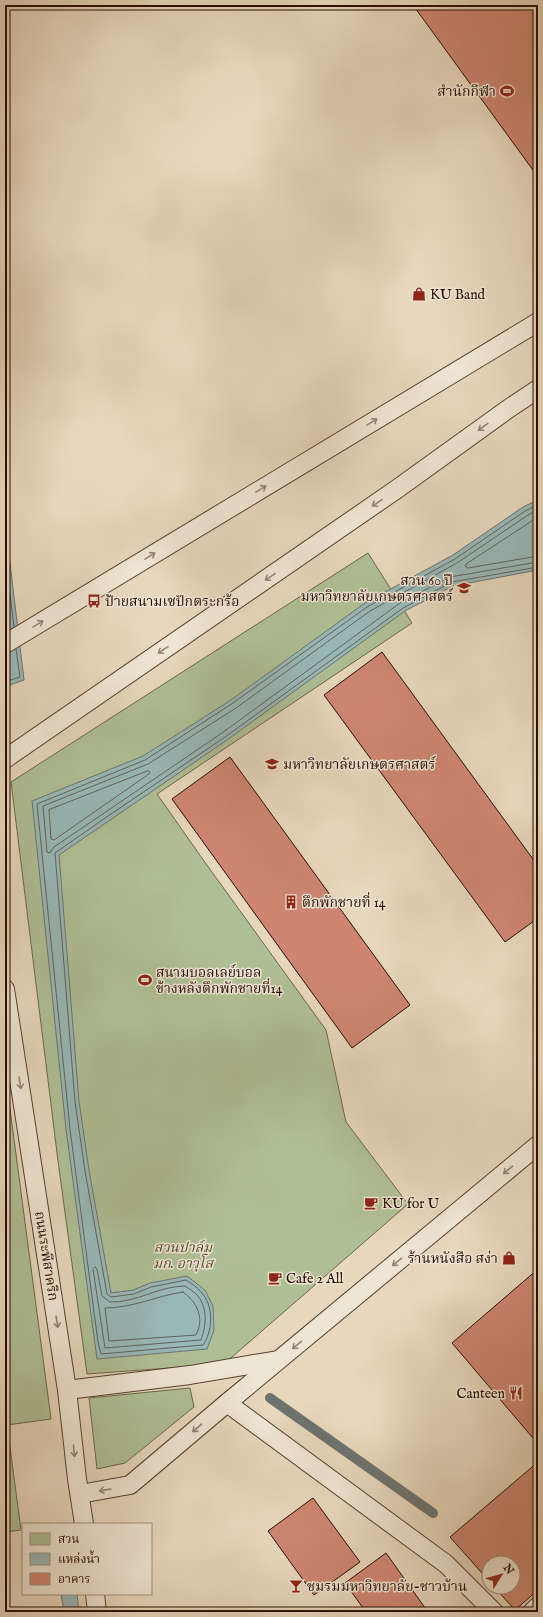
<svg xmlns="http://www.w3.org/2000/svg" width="543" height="1617" viewBox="0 0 543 1617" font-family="'IM FELL English','Noto Serif Thai',serif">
	<rect width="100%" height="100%" fill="#e7d7bc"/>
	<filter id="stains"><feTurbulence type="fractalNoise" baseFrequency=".005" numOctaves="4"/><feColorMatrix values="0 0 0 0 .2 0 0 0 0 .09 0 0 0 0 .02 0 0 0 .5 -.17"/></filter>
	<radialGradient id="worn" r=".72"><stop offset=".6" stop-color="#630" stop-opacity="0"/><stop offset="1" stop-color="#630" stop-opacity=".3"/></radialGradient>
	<g fill="#afbf95" stroke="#6c664b">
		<polygon points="368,553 412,623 157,794 204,861 326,1030 346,1122 408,1204 224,1364 87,1374 58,1161 11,782"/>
		<polygon points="5,1071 51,1419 7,1425 21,1530 5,1532"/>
		<polygon points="190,1388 194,1407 125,1463 97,1469 89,1398"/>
	</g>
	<g fill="#98b8b8" stroke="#6c736f">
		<polygon points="538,500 538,570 453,586 405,611 227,740 59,855 79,1101 89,1170 111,1293 133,1290 150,1283 187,1276 205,1290 213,1306 214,1330 207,1349 97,1359 66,1129 32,801 143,756 231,700 365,603 453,555 523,507"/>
		<polygon points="5,522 24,680 7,686 5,672"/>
		<polygon points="61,1594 77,1594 79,1612 64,1612"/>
	</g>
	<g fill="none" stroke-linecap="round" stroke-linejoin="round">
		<g stroke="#60625c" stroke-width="1">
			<path d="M 538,505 L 525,511 L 455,559 L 367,607 L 233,703 L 145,760 L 37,804 L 70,1129 L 98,1342 L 101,1354 L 203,1345 C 213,1331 214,1305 201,1292 C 197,1287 191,1283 186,1280 L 151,1287 L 134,1294 L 111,1297 L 107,1294 L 85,1171 L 75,1102 L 55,853 L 108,816 L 225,737 L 403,608 L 452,582 L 538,567"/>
			<polyline points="538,510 528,515 457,563 370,611 236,708 148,764 43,806 47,852 50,853 54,847 222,733 400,603 450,577 538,562"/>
			<polyline points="538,517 466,564 465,566 468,568 538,556"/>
			<polyline points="5,555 14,627"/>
			<polyline points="5,682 20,677 16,649"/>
			<polygon points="148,771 150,772 149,774 54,840 51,839 49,810"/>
			<path d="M 95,1267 L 97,1269 L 102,1296 L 110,1302 C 136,1303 159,1286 185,1286 C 189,1289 195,1292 198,1296 C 208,1309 206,1326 201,1340 L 105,1348 L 93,1269 Z"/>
			<path d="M 183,1292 C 197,1302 205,1318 196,1335 L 109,1341 L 105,1308 C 133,1308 156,1296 183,1292 Z"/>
		</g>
		<polyline stroke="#6c736f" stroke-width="10" points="270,1398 433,1513"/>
	</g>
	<g fill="#ce8672" stroke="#290c01">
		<polygon points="413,5 538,5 538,177"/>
		<polygon points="382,652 538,866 538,918 505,942 324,695"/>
		<polygon points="230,757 410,1005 352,1048 172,799"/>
		<polygon points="538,1269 538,1444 452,1343"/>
		<polygon points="538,1462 538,1590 515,1610 494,1587 513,1587 513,1563 489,1563 489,1581 450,1537"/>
		<polygon points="313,1498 360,1562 314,1595 268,1531"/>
		<polygon points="386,1553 428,1612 366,1612 345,1583"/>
	</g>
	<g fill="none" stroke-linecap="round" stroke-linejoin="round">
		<g stroke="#583f30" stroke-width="20">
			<g id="lane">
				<polyline points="5,644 538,322"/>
				<polyline points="5,759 397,489 508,409 538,389"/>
				<polyline points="5,989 67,1390 77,1479 84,1524"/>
				<polyline points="67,1390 190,1375 278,1360"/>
				<polyline points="227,1403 446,1564 494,1612"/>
				<polyline points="80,1494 130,1485 227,1403 538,1145"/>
				<polyline points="95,1594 97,1612"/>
				<polyline points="532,1612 538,1606"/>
			</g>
		</g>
		<use href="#lane" stroke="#efe5d3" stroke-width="18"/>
	</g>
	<defs><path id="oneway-shaft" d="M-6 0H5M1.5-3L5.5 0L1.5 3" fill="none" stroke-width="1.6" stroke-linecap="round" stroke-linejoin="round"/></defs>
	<g stroke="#968374">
		<use href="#oneway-shaft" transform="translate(372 422) rotate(-31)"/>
		<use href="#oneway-shaft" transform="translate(483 427) rotate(144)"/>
		<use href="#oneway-shaft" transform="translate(261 489) rotate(-31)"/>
		<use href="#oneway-shaft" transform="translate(377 503) rotate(146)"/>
		<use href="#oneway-shaft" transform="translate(150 556) rotate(-31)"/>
		<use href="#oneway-shaft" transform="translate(270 577) rotate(146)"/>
		<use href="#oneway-shaft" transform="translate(38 624) rotate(-31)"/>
		<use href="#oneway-shaft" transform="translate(163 650) rotate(146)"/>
		<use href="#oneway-shaft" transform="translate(20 1083) rotate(81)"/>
		<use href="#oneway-shaft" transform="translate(508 1170) rotate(140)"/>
		<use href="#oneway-shaft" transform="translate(397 1262) rotate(141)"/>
		<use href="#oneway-shaft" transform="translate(57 1322) rotate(81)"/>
		<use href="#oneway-shaft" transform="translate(297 1345) rotate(140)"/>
		<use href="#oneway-shaft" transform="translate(197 1428) rotate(139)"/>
		<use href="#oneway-shaft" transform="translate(74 1451) rotate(84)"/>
		<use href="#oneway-shaft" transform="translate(105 1490) rotate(170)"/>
	</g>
	<defs>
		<g id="stadium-bare" transform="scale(1.08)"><path d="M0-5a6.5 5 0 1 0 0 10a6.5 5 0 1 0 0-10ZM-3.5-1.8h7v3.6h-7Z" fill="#8f2418" stroke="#efe5d3" stroke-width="2.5" paint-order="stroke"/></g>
		<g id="shop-bare" transform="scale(1.08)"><path d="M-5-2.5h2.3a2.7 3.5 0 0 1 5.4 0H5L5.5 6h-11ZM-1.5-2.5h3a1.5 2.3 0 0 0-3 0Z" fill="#8f2418" stroke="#efe5d3" stroke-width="2.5" paint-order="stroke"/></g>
		<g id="university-bare" transform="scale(1.08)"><path d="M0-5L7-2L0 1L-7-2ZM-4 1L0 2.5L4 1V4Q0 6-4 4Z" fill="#8f2418" stroke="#efe5d3" stroke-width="2.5" paint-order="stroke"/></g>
		<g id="bus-bare" transform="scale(1.08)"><path d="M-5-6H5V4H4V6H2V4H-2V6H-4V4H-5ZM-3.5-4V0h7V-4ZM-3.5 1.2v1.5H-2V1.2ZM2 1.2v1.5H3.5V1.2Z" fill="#8f2418" stroke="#efe5d3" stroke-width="2.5" paint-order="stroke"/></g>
		<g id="building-bare" transform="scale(1.08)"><path d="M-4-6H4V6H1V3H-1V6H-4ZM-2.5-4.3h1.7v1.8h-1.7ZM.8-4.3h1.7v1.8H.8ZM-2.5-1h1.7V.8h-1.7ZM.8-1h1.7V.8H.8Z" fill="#8f2418" stroke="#efe5d3" stroke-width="2.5" paint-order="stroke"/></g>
		<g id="cafe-bare" transform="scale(1.08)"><path d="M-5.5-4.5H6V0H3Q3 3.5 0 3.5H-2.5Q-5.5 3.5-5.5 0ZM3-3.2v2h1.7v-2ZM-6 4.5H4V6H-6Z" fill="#8f2418" stroke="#efe5d3" stroke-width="2.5" paint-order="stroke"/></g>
		<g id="restaurant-bare" transform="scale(1.08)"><path d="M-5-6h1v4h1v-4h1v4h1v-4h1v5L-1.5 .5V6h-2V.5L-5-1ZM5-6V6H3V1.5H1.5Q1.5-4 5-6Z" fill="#8f2418" stroke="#efe5d3" stroke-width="2.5" paint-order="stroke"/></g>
		<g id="bar-bare" transform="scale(1.08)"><path d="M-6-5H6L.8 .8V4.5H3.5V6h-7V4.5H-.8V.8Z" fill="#8f2418" stroke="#efe5d3" stroke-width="2.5" paint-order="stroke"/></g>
	</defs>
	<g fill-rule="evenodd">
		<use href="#stadium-bare" x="507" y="91"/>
		<use href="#shop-bare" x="419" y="294"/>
		<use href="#university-bare" x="464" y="588"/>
		<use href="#bus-bare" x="94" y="601"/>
		<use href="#university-bare" x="272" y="764"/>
		<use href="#building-bare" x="291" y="902"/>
		<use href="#stadium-bare" x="145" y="980"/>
		<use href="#cafe-bare" x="371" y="1203"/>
		<use href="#shop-bare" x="509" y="1258"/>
		<use href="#cafe-bare" x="275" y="1278"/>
		<use href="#restaurant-bare" x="516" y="1393"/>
		<use href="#bar-bare" x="296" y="1586"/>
	</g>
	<g text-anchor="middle" stroke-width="3" stroke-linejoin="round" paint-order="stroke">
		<g font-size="14" fill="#290c01" stroke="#efe5d3" text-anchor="start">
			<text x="496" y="96" text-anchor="end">สำนักกีฬา</text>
			<text x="430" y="299">KU Band</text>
			<text x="453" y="585" text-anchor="end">สวน 60 ปี<tspan x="453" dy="16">มหาวิทยาลัยเกษตรศาสตร์</tspan></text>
			<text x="105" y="606">ป้ายสนามเซปักตระกร้อ</text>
			<text x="283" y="769">มหาวิทยาลัยเกษตรศาสตร์</text>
			<text x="302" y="907">ตึกพักชายที่ 14</text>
			<text x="156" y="977">สนามบอลเลย์บอล<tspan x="156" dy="16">ข้างหลังตึกพักชายที่14</tspan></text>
			<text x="382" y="1208">KU for U</text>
			<text x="498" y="1263" text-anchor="end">ร้านหนังสือ สง่า</text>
			<text x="286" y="1283">Cafe 2 All</text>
			<text x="505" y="1398" text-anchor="end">Canteen</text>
			<text x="307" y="1591">ชมรมมหาวิทยาลัย-ชาวบ้าน</text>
		</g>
		<g font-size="14" font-style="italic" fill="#584b35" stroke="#efe5d3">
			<text x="183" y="1252">สวนปาล์ม<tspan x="183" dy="16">มก. อาวุโส</tspan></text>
		</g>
		<g font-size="14" fill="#290c01" stroke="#efe5d3">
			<text transform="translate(47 1256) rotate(81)" y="5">ถนนระพีสาคริก</text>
		</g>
	</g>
	<rect width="543" height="1617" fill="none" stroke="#e7d7bc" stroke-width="20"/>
	<rect x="6" y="6" width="531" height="1605" fill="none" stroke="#290c01" stroke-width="2"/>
	<rect x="10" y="10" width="523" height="1597" fill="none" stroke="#290c01"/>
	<rect x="22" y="1523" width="130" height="72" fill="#efe5d3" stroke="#a08e7f"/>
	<rect x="30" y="1533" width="20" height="12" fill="#afbf95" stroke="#a08e7f"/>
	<text x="58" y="1543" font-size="12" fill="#290c01">สวน</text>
	<rect x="30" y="1553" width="20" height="12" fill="#98b8b8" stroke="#a08e7f"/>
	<text x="58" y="1563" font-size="12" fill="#290c01">แหล่งน้ำ</text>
	<rect x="30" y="1573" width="20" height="12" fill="#ce8672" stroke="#a08e7f"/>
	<text x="58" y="1583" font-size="12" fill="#290c01">อาคาร</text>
	<g transform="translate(501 1575) rotate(53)"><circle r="19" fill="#efe5d3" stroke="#a08e7f"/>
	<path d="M0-3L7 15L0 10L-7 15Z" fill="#8f2418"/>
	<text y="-6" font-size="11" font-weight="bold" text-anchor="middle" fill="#290c01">N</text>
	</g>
	<rect width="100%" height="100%" filter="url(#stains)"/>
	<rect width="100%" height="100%" fill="url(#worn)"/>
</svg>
